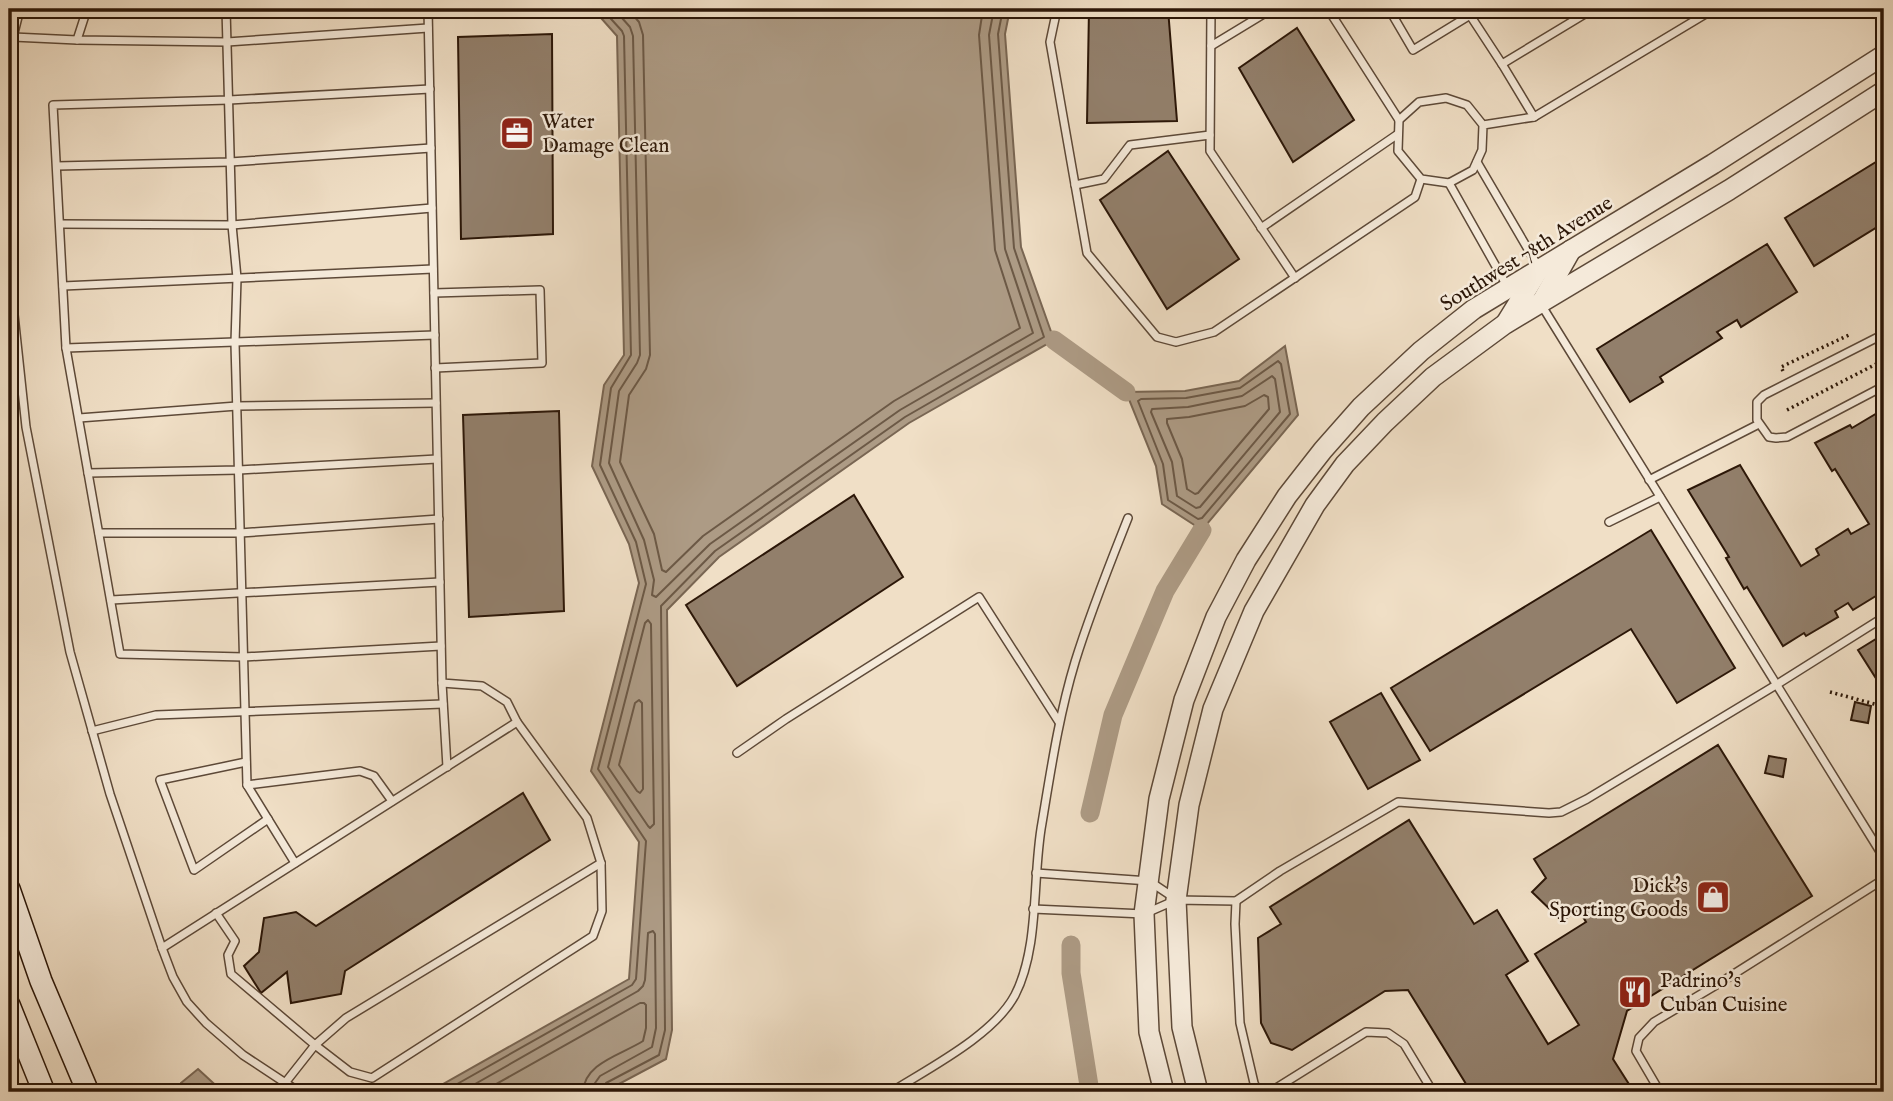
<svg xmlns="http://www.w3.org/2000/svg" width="1893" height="1101" viewBox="0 0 1893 1101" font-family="'IM FELL English',serif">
	<rect width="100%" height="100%" fill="#f0dfc6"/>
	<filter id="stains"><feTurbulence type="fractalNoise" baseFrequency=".00286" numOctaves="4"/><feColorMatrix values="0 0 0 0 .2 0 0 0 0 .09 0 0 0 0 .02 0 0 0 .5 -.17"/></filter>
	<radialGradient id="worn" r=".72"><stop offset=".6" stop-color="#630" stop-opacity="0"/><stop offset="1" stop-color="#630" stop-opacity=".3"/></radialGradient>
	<g fill="#ad9b85" stroke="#796653" stroke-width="2">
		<polygon points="593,9 1010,9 1005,34 1021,247 1054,340 909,423 719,557 667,610 672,1030 666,1059 604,1092 429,1092 629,979 639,842 591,771 639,583 629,544 592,466 604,385 624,355 617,36"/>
		<polygon points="1285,346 1298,415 1202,530 1162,504 1156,466 1126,392 1185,391 1239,381"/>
		<polygon points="198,1069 223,1092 181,1092 181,1083"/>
	</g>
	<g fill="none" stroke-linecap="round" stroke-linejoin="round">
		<g stroke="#6c5946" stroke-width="2">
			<polyline points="614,9 630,27 633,36 640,355 637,363 619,391 609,463 644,540 654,580 652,595 656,597 710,544 900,410 1033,333 1005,249 989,35 994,9"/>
			<polyline points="628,9 639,22 643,35 650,355 646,369 629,395 620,462 654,534 662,570 666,572 703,536 894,401 1020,328 995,250 979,35 983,9"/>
			<polygon points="1278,361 1281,364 1290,414 1202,518 1198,519 1168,500 1163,464 1138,401 1141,399 1186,398 1240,388"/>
			<polygon points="1272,376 1275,379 1280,412 1200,507 1196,508 1177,496 1172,462 1151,412 1152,409 1188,407 1242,396"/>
			<polygon points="1264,395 1268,397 1269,409 1198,493 1195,494 1187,489 1182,459 1167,423 1167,419 1189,417 1245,406"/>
			<polygon points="648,620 651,624 654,824 650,828 648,826 608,767 645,623"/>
			<polygon points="639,700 642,703 643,789 640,793 637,791 619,765 635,703"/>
			<polyline points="443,1092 632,985 636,979 646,841 598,769 646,584 636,542 600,465 611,388 631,355 624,36 622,31 602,9"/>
			<polyline points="461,1092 638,991 643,986 645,980 648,933 653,931 655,934 656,1028 652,1047 600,1076 595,1083 594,1092"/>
			<path d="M 482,1092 L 640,1003 L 644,1003 L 646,1005 L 646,1028 L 643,1041 C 621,1055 584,1063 583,1092"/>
			<polyline points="602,1092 603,1087 606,1083 659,1055 665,1030 661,606 715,551 905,417 1044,337 1014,248 998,34 1003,9"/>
		</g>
		<g stroke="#ad9b85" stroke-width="19">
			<polyline points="1054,340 1126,392"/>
			<polyline points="1090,813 1113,715 1165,591 1202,530"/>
			<polyline points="1071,945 1071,973 1090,1092"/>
		</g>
	</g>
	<g fill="#927f6b" stroke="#2c1708" stroke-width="2">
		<polygon points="1089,9 1168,9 1177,121 1087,123"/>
		<polygon points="1297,28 1354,120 1293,162 1239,68"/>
		<polygon points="552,34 553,234 461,239 458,37"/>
		<polygon points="1168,151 1239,259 1167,309 1100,200"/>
		<polygon points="1884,157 1884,235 1879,226 1814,266 1785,218"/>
		<polygon points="1767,244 1797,292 1741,327 1737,320 1717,332 1722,338 1660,377 1663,382 1630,402 1597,349"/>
		<polygon points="1884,409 1884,591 1853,610 1848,603 1835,611 1838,617 1806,636 1804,633 1783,646 1747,587 1744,589 1726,558 1729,557 1688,490 1740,465 1801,566 1819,555 1816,549 1848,529 1851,534 1869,524 1835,469 1832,471 1815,443 1850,425 1852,428"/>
		<polygon points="559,411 564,611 469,617 463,415"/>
		<polygon points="854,495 903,577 737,686 686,605"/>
		<polygon points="1651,530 1735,668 1677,703 1631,629 1430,751 1391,688"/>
		<polygon points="1884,634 1884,691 1858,650"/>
		<polygon points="1381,693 1420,760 1368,789 1330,722"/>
		<polygon points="1855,702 1871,706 1868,723 1851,720"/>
		<polygon points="1718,745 1812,896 1627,1011 1613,1059 1634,1092 1471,1092 1408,990 1385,991 1292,1050 1271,1043 1261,1023 1258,938 1281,924 1270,907 1409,820 1474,924 1497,910 1528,961 1506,975 1548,1044 1579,1025 1535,954 1586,922 1579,910 1562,921 1532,892 1546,878 1534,859"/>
		<polygon points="1769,756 1786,759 1783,777 1765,773"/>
		<polygon points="523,793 550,840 345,971 341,994 291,1003 287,972 261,993 244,966 259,952 264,918 296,912 316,926"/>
	</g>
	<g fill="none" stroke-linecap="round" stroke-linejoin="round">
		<g stroke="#5d4938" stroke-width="10">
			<g id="service">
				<polyline points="226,9 232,225 237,278 235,343 247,785 295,863"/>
				<polyline points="1057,9 1050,42 1087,253 1157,337 1176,342 1214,332 1415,197 1421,179"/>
				<polyline points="1211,9 1210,151 1295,278"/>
				<polyline points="1328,9 1399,120"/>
				<polyline points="1389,9 1413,50 1480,9"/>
				<polyline points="1466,9 1502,64"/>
				<polyline points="1593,9 1502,64 1534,117 1714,9"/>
				<polyline points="13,37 77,40 227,42 428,28"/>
				<polyline points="77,40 87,9"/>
				<polyline points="1211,46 1272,9"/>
				<polyline points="9,53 20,9"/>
				<polyline points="430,89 229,100 53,105 66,348 120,654 244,657 441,646"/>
				<polyline points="1483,125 1482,150 1473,170 1449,183 1421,179 1398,151 1399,120 1419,102 1446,98 1467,105 1483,125 1534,117"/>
				<polyline points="1477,162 1539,268"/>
				<polyline points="57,166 230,162 431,148"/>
				<polyline points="1449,183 1507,286"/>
				<polyline points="1075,185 1104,179 1130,145 1210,135"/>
				<polyline points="60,224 232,225 432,208"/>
				<polyline points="1261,228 1398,134"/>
				<polyline points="9,268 26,427 70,652 110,794 162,948 173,977 187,1002 206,1023 243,1055 293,1088 297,1092"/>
				<polyline points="63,286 433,269"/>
				<polyline points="434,293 540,290 542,363 435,368"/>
				<polyline points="1542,306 1884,858"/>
				<polyline points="1884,334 1764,395 1757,402 1757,420 1769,437 1776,438 1787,437 1884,386"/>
				<polyline points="66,348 435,335"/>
				<polyline points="79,418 237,406 436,403"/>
				<polyline points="88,473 239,470 437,459"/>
				<polyline points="1649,480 1759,424"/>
				<polyline points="1609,522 1660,497"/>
				<polyline points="99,533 240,533 439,519"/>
				<polyline points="111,600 440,582"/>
				<polyline points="442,683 447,767"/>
				<polyline points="92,731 156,715 443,704"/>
				<polyline points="737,753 786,719 979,597 1059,722"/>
				<polyline points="246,762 160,780 194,870 268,819"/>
				<polyline points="247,785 360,771 374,776 392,801"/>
				<polyline points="1036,873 1149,881 1173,897"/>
				<polyline points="1236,901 1235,924 1240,1023 1254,1083 1258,1092"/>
				<polyline points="1033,909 1144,914 1176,900 1236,901 1280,871 1398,802 1549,813 1561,812 1587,799 1776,685 1884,617"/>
				<polyline points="216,913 235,941 228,955 231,974 315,1045 346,1018 601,863"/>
				<polyline points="162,948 517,722 507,702 482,686 442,683 428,9"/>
				<polyline points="285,1083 315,1045 350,1072 372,1078 593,936 602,911 601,863 587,818 517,722"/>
				<path d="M 891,1092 C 929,1068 994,1035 1015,995 C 1040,946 1032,877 1042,823 C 1051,769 1059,715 1075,662 C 1090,613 1109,566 1128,518"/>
				<polyline points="1270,1092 1366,1032 1388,1033 1404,1044 1433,1092"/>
				<polyline points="1660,1092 1636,1051 1639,1038 1654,1022 1718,984 1884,879"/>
			</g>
		</g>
		<g stroke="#5d4938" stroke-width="22">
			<g id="tertiary">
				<polyline points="1541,303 1571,250"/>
				<polyline points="1506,323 1538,271"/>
				<polyline points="1164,1092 1149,1032 1144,914 1159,799 1184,700 1216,617 1246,560 1287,496 1323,450 1361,407 1421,351 1474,309 1713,164 1884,55"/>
				<polyline points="1198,1092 1182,1027 1176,900 1189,805 1213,709 1254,611 1315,505 1345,464 1385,422 1433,377 1505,324 1729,190 1884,91"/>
			</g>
		</g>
		<g stroke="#2c1708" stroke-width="24">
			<g id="secondary">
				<polyline points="9,889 41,981 88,1092"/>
				<polyline points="9,1005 44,1092"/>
			</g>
		</g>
		<g stroke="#2c1708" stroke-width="3.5" stroke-dasharray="2 3.5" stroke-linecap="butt">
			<polyline points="1783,371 1781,367 1851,334"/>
			<polyline points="1787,410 1884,360"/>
			<polyline points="1830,692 1882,706 1884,709"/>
		</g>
		<use href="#service" stroke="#f5eada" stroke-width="7"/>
		<use href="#tertiary" stroke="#f5eada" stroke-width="19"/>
		<use href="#secondary" stroke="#f5eada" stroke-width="21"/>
	</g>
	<defs>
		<g id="office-square" transform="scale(1.75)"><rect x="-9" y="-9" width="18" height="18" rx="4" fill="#8f2418" stroke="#f5eada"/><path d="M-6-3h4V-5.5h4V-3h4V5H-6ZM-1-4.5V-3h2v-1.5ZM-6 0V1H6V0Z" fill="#fff"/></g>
		<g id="shop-square" transform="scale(1.75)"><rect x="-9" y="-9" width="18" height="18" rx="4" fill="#8f2418" stroke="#f5eada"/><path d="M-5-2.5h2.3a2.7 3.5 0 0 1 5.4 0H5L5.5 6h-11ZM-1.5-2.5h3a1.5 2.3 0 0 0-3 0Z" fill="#fff"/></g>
		<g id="restaurant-square" transform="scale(1.75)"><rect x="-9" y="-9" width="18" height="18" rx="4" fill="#8f2418" stroke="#f5eada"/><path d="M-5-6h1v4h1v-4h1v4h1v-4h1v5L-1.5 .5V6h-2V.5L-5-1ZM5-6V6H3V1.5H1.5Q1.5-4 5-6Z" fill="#fff"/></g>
	</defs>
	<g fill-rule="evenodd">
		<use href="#office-square" x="517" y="133"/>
		<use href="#shop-square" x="1713" y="897"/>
		<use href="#restaurant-square" x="1635" y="992"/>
	</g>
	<g text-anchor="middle" stroke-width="5" stroke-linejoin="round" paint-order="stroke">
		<g font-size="21" fill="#2c1708" stroke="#f5eada" text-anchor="start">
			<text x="542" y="128">Water<tspan x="542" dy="24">Damage Clean</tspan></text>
			<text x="1688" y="892" text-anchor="end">Dick's<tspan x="1688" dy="24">Sporting Goods</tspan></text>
			<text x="1660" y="987">Padrino's<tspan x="1660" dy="24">Cuban Cuisine</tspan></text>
		</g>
		<g font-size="21" fill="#2c1708" stroke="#f5eada">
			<text transform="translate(1526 253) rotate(-32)" y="7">Southwest 78th Avenue</text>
		</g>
	</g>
	<rect width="1893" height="1101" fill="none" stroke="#f0dfc6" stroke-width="35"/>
	<rect x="10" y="10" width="1872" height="1080" fill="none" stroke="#2c1708" stroke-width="3.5"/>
	<rect x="18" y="18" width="1858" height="1066" fill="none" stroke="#2c1708" stroke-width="2"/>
	<rect width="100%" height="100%" filter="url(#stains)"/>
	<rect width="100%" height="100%" fill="url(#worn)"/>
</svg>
